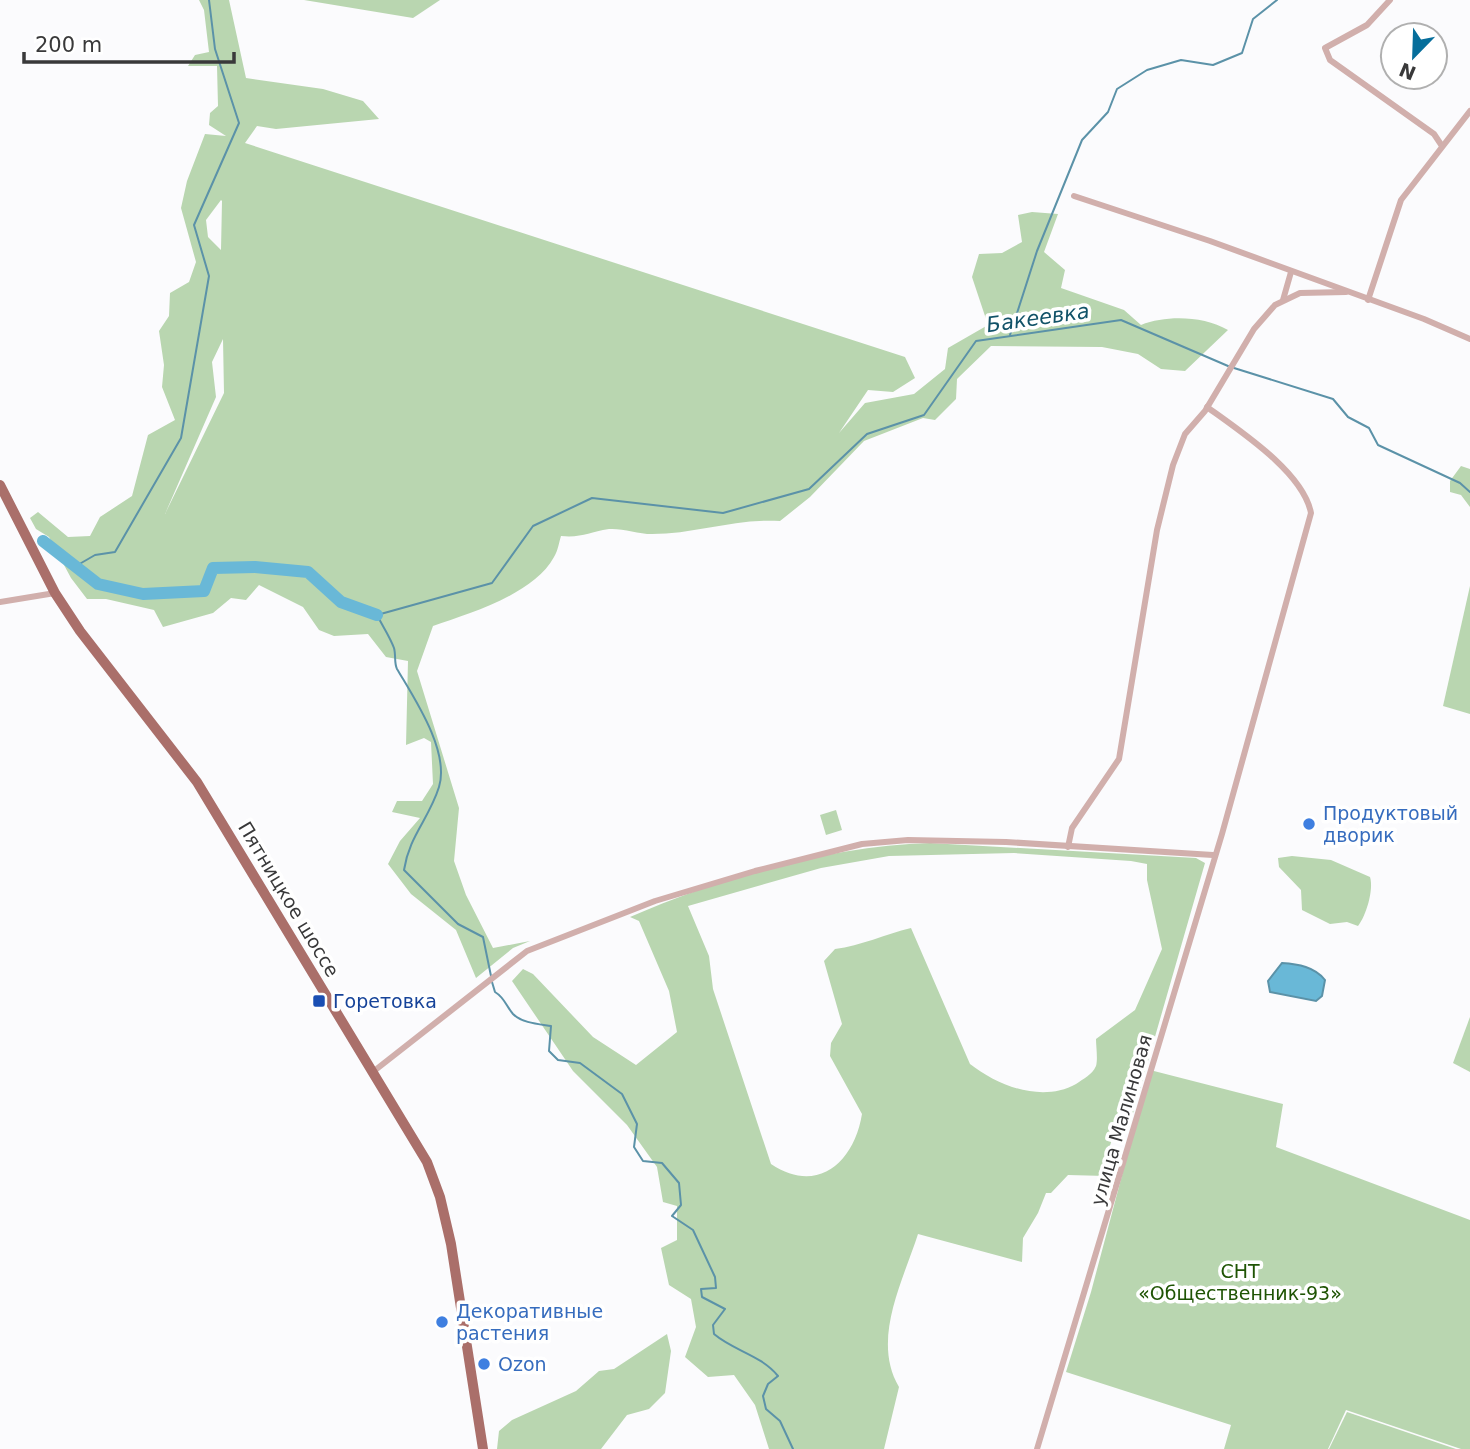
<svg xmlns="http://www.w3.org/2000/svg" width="1470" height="1449" viewBox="0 0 1470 1449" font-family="'DejaVu Sans',sans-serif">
	<rect width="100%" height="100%" fill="#fbfbfd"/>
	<g fill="#b9d6b0" fill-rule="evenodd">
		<path d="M 199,0 L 229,0 L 246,78 L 323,89 L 363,101 L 379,119 L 276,129 L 257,126 L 245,143 L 905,357 L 915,378 L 893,392 L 868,390 L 839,433 L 865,403 L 914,394 L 945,369 L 948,348 L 988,325 L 972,277 L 979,254 L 1002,253 L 1022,242 L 1018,215 L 1032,212 L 1058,214 L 1044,252 L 1065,270 L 1061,288 L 1124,310 L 1141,325 C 1167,315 1203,316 1228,330 L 1185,371 L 1161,369 L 1138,354 L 1102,347 L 991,346 L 957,379 L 956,399 L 935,420 L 923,418 L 864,441 L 810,497 L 780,521 C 737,518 695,534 652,534 C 638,534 622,528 609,529 C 589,532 582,538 561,536 C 559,542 558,551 554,557 C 534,594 471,613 433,626 L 417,671 L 459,808 L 454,861 L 466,895 L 493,948 L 530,941 L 513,948 L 476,978 L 456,930 L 411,894 L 388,864 L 400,841 L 420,818 L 392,812 L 397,801 L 422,801 L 433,784 L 431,742 L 424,738 L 406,745 L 408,661 L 386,657 L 368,634 L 334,636 L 319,630 L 303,607 L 259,585 L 246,600 L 231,598 L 213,613 L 163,627 L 154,610 L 106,599 L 87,599 L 71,578 L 49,537 L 36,529 L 30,518 L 38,512 L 68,537 L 90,536 L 100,517 L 132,496 L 148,435 L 175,420 L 162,387 L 164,365 L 159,331 L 169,316 L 170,293 L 189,282 L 196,262 L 181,208 L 187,181 L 205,134 L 226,136 L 209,125 L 210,113 L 218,106 L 217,66 L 188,66 L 195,55 L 209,52 L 204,10 ZM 221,200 L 222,201 L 221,250 L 208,237 L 206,220 ZM 223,339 L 224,393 L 165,514 L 216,397 L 212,362 Z"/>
		<polygon points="304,0 440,0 413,18"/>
		<polygon points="1461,466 1470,469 1470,507 1461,495 1450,492 1450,481"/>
		<polygon points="1470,586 1470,714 1443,706"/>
		<polygon points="836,810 842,830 826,835 820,815"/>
		<path d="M 930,843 L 1196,858 L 1205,863 L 1129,1127 L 1112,1139 L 1109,1149 L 1116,1171 L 1106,1176 L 1068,1175 L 1051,1193 L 1046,1193 L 1038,1213 L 1023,1238 L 1022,1262 L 918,1234 C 903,1281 871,1340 899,1387 L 884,1449 L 769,1449 L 755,1405 L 734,1375 L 708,1377 L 685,1357 L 696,1327 L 691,1299 L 669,1285 L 661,1248 L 677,1240 L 677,1206 L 663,1202 L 657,1167 L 627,1125 L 573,1071 L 512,981 L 523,969 L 533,974 L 593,1037 L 636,1065 L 677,1032 L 669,991 L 639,921 L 630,917 C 723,877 829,846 930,843 ZM 1014,853 L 1131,861 L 1147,864 L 1147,880 L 1162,949 L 1135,1010 L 1096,1039 C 1096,1046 1098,1059 1096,1066 C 1092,1075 1083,1079 1076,1084 C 1042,1103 998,1086 970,1064 L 911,928 C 885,934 861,946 835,949 L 824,961 L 842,1024 L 831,1043 L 830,1056 L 862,1114 C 854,1163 817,1195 771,1164 L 713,989 L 709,956 L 688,906 L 821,868 L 889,856 Z"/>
		<path d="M 1292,856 L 1331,860 L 1370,877 C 1374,890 1366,916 1358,926 L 1347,922 L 1330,924 L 1302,910 L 1301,890 L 1279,867 L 1278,858 Z"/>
		<polygon points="1470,1017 1470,1072 1453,1063"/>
		<polygon points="1150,1070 1283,1104 1276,1147 1470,1220 1470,1449 1461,1449 1346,1410 1328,1449 1224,1449 1231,1425 1066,1372 1091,1292"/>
		<polygon points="667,1334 671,1351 665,1393 649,1409 627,1415 601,1449 497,1449 499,1431 512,1420 576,1391 599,1371 614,1369"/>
		<polygon points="1347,1412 1456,1449 1329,1449"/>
	</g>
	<path fill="#69b8d7" stroke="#5b92a8" stroke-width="2" d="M 1282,963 C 1298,964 1315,967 1325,980 L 1322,996 L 1316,1001 L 1270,992 L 1268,981 Z"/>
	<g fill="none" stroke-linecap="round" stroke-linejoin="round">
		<g stroke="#5b92a8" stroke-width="2">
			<polyline points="1010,335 1037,251 1082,140 1108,112 1117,89 1147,70 1181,60 1213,65 1242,53 1253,19 1277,0"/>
			<polyline points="1234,368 1333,399 1348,417 1369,428 1378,445 1460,483 1470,492"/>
			<polyline points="76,566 95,555 115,552 181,438 209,276 194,225 239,123 215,49 209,0"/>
			<path d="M 491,976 L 483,937 L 458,924 L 404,870 C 409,836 429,819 439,787 C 450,751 414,698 397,669 C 394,663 396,655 394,648 C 390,637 382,625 377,615 L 492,583 L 533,526 L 592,498 L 723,513 L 809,489 L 867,434 L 924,415 L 976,341 L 1121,320 L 1228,366"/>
			<path d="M 492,982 L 495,992 C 505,998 506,1006 513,1014 C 522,1023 538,1024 551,1026 L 549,1051 L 558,1060 L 580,1063 L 622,1094 L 637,1124 L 634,1147 L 643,1161 L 662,1163 L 679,1183 L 681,1205 L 672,1216 L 693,1230 L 715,1277 L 716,1288 L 701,1289 L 702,1297 L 725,1309 L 713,1325 L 714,1334 C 734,1351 761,1355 778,1376 L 768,1384 L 763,1396 L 766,1409 L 780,1421 L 793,1449"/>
		</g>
		<polyline stroke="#69b8d7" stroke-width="12" points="43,541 98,584 143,594 204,591 213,568 255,567 308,572 341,602 377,615"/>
		<g stroke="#d1afac" stroke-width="6">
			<polyline points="1390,0 1367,25 1325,48 1330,60 1434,134 1442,146"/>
			<polyline points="1074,196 1210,241 1424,319 1470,339"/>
			<polyline points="1283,300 1291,272"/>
			<polyline points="1368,300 1401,200 1470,111"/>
			<polyline points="0,602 55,593"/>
			<polyline points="1068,847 1072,828 1119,759 1157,530 1173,465 1185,434 1205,411 1254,329 1275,305 1300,293 1346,292"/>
			<polyline points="374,1071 527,951 655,901 755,871 862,844 908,840 1006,842 1213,855"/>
			<path d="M 1037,1449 L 1222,834 L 1311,513 C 1303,472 1240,431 1207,407"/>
		</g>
		<polyline stroke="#aa6f6a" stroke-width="10" points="0,485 55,593 80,631 197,782 427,1162 440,1197 451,1244 483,1449"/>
	</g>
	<g fill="#3f7fe0" stroke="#fff" stroke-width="2.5">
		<circle cx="1309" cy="824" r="7"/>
		<circle cx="442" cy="1322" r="7"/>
		<circle cx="484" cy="1364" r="7"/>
	</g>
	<rect fill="#1a4fb4" stroke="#fff" stroke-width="2.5" x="312" y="994" width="14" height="14" rx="3.5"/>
	<g text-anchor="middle" stroke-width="7" stroke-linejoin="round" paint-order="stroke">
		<g font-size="19" fill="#366cbe" stroke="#fff" text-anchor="start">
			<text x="1323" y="820">Продуктовый<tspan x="1323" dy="22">дворик</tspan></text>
			<text x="456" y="1318">Декоративные<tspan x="456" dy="22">растения</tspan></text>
			<text x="498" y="1371">Ozon</text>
		</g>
		<g font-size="19" fill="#39393a" stroke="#fff">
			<text transform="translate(289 899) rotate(59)" y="7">Пятницкое шоссе</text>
			<text transform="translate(1121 1120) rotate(-74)" y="7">улица Малиновая</text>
		</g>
		<g font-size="19" fill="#164399" stroke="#fff" text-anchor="start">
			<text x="333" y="1008">Горетовка</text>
		</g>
		<g font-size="19" fill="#1f5404" stroke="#fff">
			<text x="1240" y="1278">СНТ<tspan x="1240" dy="22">«Общественник-93»</tspan></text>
		</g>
		<g font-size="21" font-style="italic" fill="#115268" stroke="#fff">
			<text transform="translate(1038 318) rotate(-8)" y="7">Бакеевка</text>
		</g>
	</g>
	<g transform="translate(1414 56) rotate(203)"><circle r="33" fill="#ffffff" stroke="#b0b0b0" stroke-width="2"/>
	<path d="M0-5L12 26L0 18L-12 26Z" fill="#066e9b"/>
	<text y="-10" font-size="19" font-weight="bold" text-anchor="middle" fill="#39393a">N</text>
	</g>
	<path d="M24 52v10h210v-10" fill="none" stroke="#39393a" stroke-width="3.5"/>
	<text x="35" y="52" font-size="21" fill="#39393a" stroke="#ffffff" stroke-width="5" paint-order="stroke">200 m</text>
</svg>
